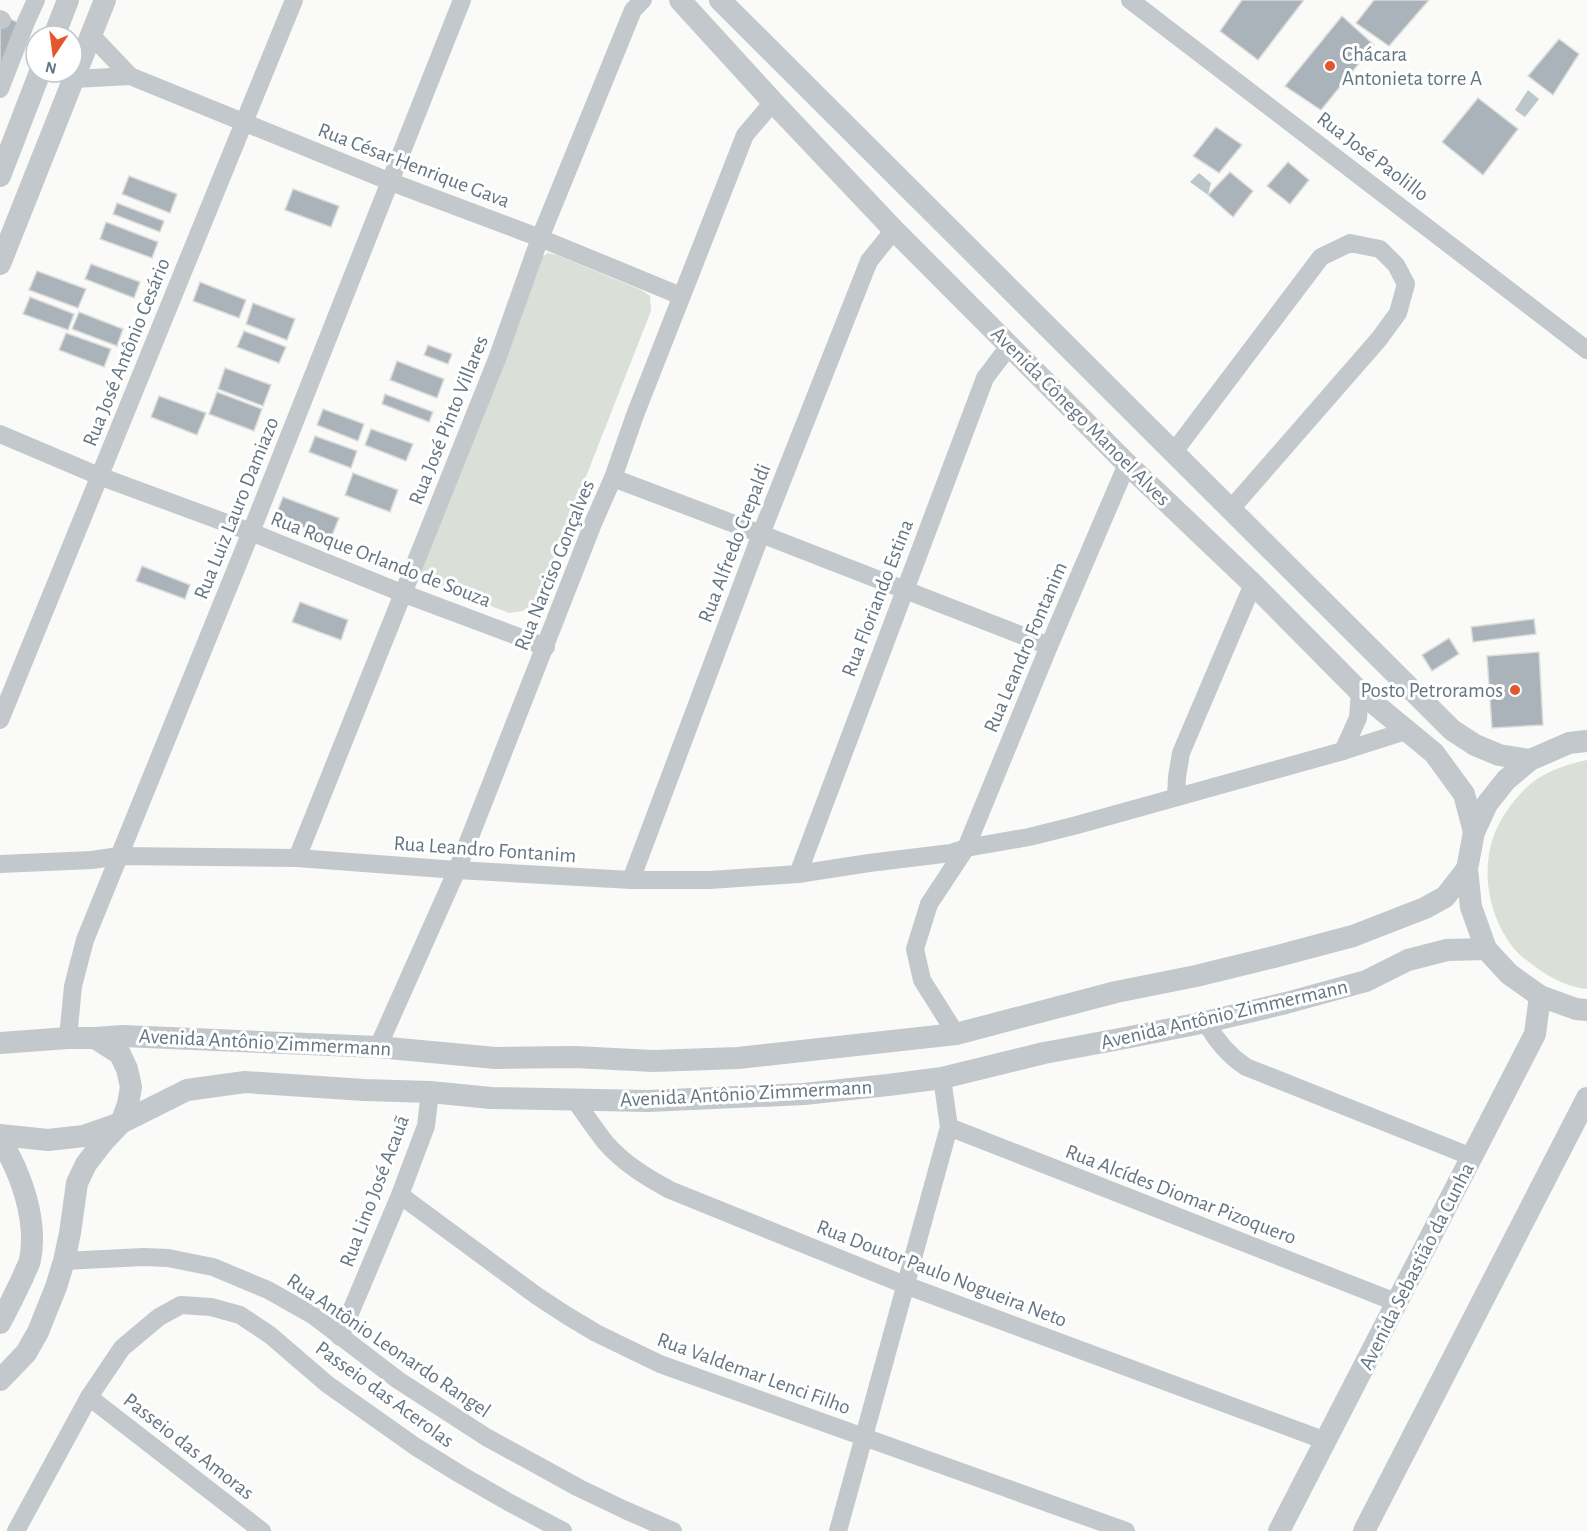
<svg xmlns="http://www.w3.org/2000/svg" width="1587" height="1531" viewBox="0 0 1587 1531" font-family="'Alegreya Sans',sans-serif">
	<rect width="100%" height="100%" fill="#fafaf8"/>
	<g fill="#dadfd7">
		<polygon points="548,253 557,255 641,290 650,296 651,311 538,599 523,611 509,613 421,579 419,571 542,257"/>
		<path d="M 1587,760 L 1587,989 C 1567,987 1548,977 1533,965 C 1529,962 1523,958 1519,954 C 1491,924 1480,877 1493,838 C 1499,820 1512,802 1525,789 C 1542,772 1565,765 1587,760 Z"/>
	</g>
	<g fill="#bbc7cb">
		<polygon points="1528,90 1539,99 1525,117 1515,110"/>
		<polygon points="1199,173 1211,183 1208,195 1190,182"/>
	</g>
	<g fill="#aab3b9" stroke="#dcdcda" stroke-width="1.5">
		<polygon points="1242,0 1304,0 1258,60 1220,31"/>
		<polygon points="1374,0 1429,0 1389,46 1356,23"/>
		<polygon points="4,16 21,24 0,67 0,25"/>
		<polygon points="1342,16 1374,45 1321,110 1285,86"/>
		<polygon points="1559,39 1579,54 1553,95 1528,76"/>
		<polygon points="1478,98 1518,129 1483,175 1442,142"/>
		<polygon points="1216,127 1242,145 1219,173 1193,156"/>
		<polygon points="1288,162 1309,180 1290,204 1267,186"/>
		<polygon points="1230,172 1253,191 1233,217 1208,195"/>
		<polygon points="129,176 177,194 170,213 122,194"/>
		<polygon points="293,189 339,206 331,227 285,210"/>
		<polygon points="117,203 164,221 160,232 113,214"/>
		<polygon points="106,222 158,242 152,258 100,239"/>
		<polygon points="91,264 140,282 134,298 85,279"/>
		<polygon points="37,271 86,289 78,308 29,290"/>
		<polygon points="200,282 246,300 239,318 193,301"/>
		<polygon points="30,297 74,314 68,330 23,314"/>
		<polygon points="253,303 295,319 287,340 246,324"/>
		<polygon points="79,312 123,329 117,346 72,329"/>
		<polygon points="244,331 286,347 279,363 237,347"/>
		<polygon points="66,333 111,349 104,367 59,350"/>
		<polygon points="428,345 452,354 448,364 424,355"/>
		<polygon points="397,361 444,379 437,398 390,380"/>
		<polygon points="225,368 271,385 263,406 218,389"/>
		<polygon points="217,392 262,409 254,431 209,414"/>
		<polygon points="385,394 433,412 429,422 382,404"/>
		<polygon points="159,396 206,413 197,435 151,417"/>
		<polygon points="323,409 364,424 358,441 317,425"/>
		<polygon points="371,429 413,444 406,461 365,445"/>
		<polygon points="315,436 357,451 351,468 309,452"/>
		<polygon points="353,473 398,490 390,512 345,495"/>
		<polygon points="283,497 339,518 331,538 275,517"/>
		<polygon points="142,566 190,585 185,599 136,581"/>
		<polygon points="300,602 348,620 341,640 292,622"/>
		<polygon points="1534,619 1536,634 1473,642 1471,627"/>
		<polygon points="1449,638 1459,654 1432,671 1422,655"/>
		<polygon points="1539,652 1543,725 1492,728 1487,656"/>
	</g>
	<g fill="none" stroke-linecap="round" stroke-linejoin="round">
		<g stroke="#c3c8cc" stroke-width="18">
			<polyline points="1130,0 1587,350"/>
			<polyline points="0,19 2,20"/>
			<polyline points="91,35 130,76"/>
			<polyline points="74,79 130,76 391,182 540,238 681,296"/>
			<polyline points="0,89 26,22 36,0"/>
			<polyline points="0,434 99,476 251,532 402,593 546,647"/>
			<polyline points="1173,453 1321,257 1350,243 1380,249 1396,265 1406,284 1398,313 1379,339 1230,510"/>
			<polyline points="613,478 761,534 1049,646"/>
			<polyline points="0,720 294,0"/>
			<polyline points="1343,751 1358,718 1360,692"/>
			<polyline points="1176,797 1177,777 1181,753 1253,584"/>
			<polyline points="297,858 497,359 540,238 633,10 643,0"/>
			<polyline points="0,864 92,860 119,856 297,858 457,870 631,880 710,880 798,874 869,863 951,853 966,848 1029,837 1077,825 1343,751 1406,731"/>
			<polyline points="798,874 985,378 1010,345"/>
			<polyline points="631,880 761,534 869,261 894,230"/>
			<path d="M 1206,1022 C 1216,1041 1228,1055 1246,1067 L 1472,1157"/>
			<polyline points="956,1034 922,980 915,949 929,904 966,848 1049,646 1127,464"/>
			<polyline points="68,1038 73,986 85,940 251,532 462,0"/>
			<polyline points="378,1047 457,870 594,521 613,478 635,415 745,135 773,102"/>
			<path d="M 574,1099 C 584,1113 594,1128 605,1142 C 623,1163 646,1177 670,1190 L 905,1285 L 1326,1441"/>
			<polyline points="949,1127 1398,1303"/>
			<polyline points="400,1195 537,1296 566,1315 596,1333 660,1364 1126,1531"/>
			<polyline points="64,1261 143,1257 168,1258 213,1267 268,1290 314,1316 398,1380 486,1437 579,1488 625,1510 673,1531"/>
			<polyline points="340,1337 400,1195 426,1126 430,1092"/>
			<polyline points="89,1397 262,1531"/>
			<polyline points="16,1531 89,1397 122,1348 159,1317 181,1305 211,1307 240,1315 270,1335 327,1384 416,1447 463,1476 510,1503 563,1531"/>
			<polyline points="838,1531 949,1127 942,1078"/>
		</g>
		<g stroke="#c3c8cc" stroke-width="22">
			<polyline points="680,0 773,102 894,230 1127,464 1253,584 1360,692 1434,753 1464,794 1474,832"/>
			<polyline points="720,0 1452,730 1475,745 1499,755 1530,760"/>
			<polyline points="54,36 68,0"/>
			<polyline points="0,176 40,72"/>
			<polyline points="0,264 105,0"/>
			<polyline points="1587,741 1569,743 1530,760 1506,780 1487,804 1474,832 1467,869 1471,907 1486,949 1509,974 1540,996 1576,1009 1587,1010"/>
			<polyline points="0,1043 68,1038 95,1038 123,1036 378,1047 495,1058 575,1057 653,1061 738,1058 956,1034 1116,992 1196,976 1274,957 1353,936 1425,908 1445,897 1467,869"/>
			<polyline points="0,1135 48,1140 84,1136 121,1123 187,1090 245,1082 364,1090 430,1092 491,1098 648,1101 804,1094 888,1085 942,1078 1044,1053 1125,1038 1206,1022 1286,1003 1366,981 1408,960 1447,950 1486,949"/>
			<path d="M 0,1139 C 21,1173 38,1220 30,1260 C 29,1265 25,1271 23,1277 C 16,1292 8,1308 0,1323"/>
			<polyline points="0,1380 26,1353 38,1332 56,1287 64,1261 70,1233 77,1183 86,1164 103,1142 121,1123 128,1104 131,1087 127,1069 120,1054 95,1038"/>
			<polyline points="1279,1531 1535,1034 1540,996"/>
			<polyline points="1364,1531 1587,1098"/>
		</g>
	</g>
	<g fill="#e4572e" stroke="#fff" stroke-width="2">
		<circle cx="1330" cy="66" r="6"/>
		<circle cx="1515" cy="690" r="6"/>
	</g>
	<g text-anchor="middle" stroke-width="6" stroke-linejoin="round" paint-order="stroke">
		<g font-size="21" fill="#657683" stroke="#fff" text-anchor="start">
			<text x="1342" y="61">Chácara<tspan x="1342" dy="24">Antonieta torre A</tspan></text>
			<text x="1503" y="697" text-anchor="end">Posto Petroramos</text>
		</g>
		<g font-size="21" fill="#657683" stroke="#fff">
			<text transform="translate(1373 156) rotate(37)" y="7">Rua José Paolillo</text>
			<text transform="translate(414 165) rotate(21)" y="7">Rua César Henrique Gava</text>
			<text transform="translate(126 352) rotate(-68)" y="7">Rua José Antônio Cesário</text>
			<text transform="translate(1081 416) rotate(45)" y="7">Avenida Cônego Manoel Alves</text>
			<text transform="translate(448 420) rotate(-68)" y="7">Rua José Pinto Villares</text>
			<text transform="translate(236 508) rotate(-68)" y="7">Rua Luiz Lauro Damiazo</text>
			<text transform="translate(734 543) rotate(-69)" y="7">Rua Alfredo Crepaldi</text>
			<text transform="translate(381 559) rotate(21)" y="7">Rua Roque Orlando de Souza</text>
			<text transform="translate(554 565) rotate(-68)" y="7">Rua Narciso Gonçalves</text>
			<text transform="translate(877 598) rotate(-69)" y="7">Rua Floriando Estina</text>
			<text transform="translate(1025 647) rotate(-67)" y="7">Rua Leandro Fontanim</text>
			<text transform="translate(485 849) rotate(4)" y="7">Rua Leandro Fontanim</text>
			<text transform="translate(1224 1014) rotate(-13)" y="7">Avenida Antônio Zimmermann</text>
			<text transform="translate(265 1042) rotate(3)" y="7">Avenida Antônio Zimmermann</text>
			<text transform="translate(746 1093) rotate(-3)" y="7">Avenida Antônio Zimmermann</text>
			<text transform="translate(374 1191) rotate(-69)" y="7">Rua Lino José Acauã</text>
			<text transform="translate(1181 1194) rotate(21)" y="7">Rua Alcídes Diomar Pizoquero</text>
			<text transform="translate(1416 1266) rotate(-63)" y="7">Avenida Sebastião da Cunha</text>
			<text transform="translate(942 1273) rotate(21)" y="7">Rua Doutor Paulo Nogueira Neto</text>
			<text transform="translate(389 1345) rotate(34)" y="7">Rua Antônio Leonardo Rangel</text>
			<text transform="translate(754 1373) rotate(20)" y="7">Rua Valdemar Lenci Filho</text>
			<text transform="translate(385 1394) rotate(36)" y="7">Passeio das Acerolas</text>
			<text transform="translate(189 1446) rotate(38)" y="7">Passeio das Amoras</text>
		</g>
	</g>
	<g transform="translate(54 54) rotate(193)"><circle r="28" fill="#ffffff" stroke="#c1c8cd" stroke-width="1.5"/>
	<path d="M0-4.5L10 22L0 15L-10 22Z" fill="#e4572e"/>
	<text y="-9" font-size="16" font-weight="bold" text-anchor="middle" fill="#657683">N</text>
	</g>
</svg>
